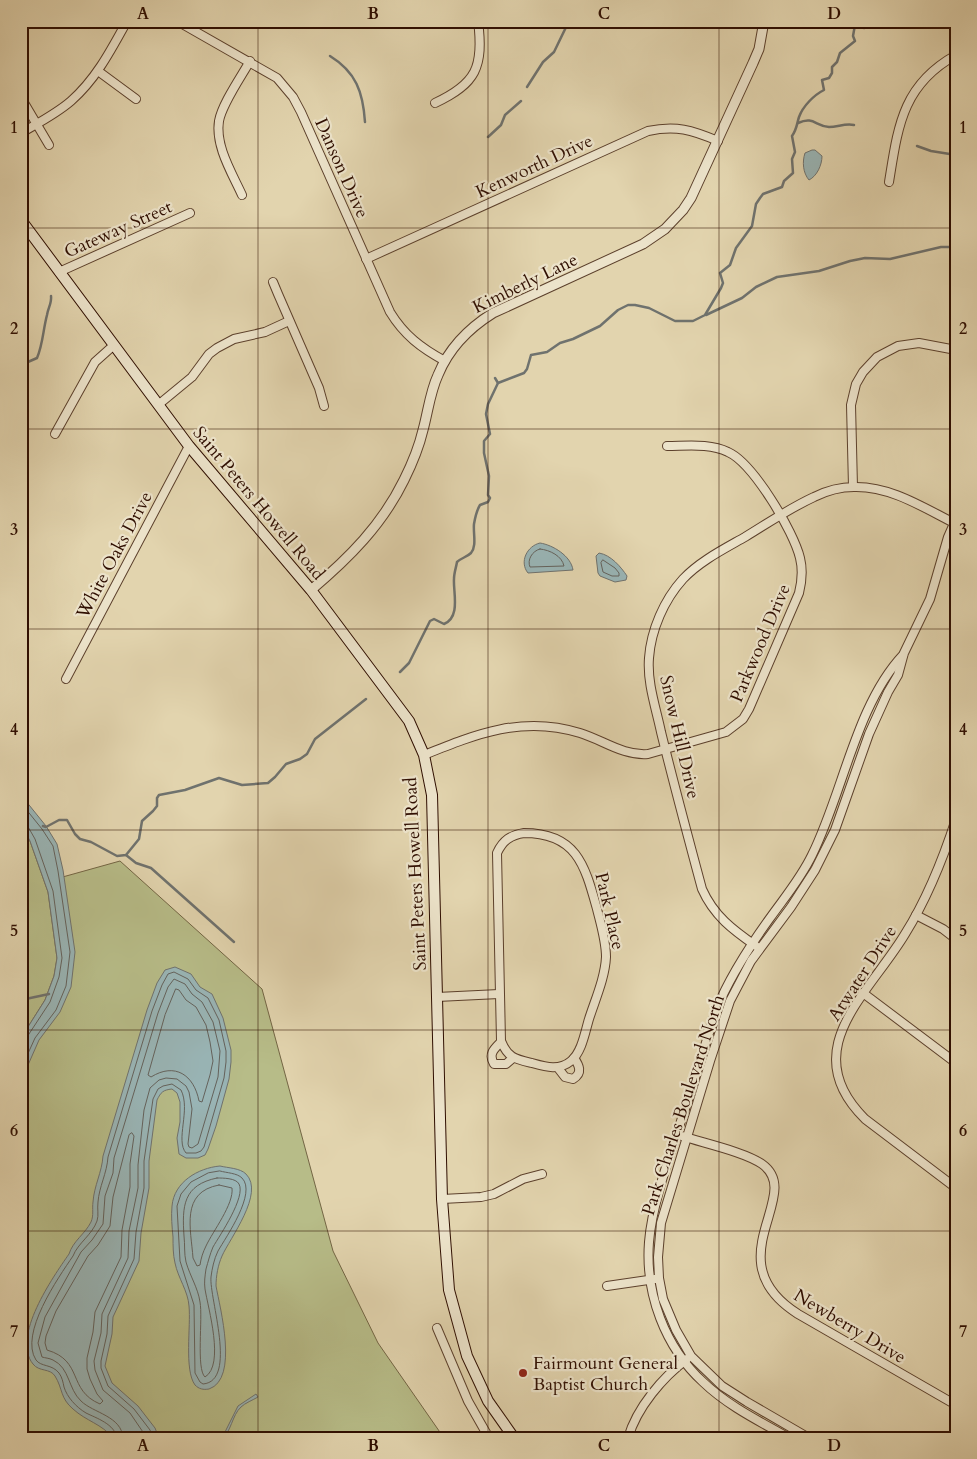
<svg xmlns="http://www.w3.org/2000/svg" width="977" height="1459" viewBox="0 0 977 1459" font-family="Cardo,serif">
	<rect width="100%" height="100%" fill="#e2d4ae"/>
	<filter id="stains"><feTurbulence type="fractalNoise" baseFrequency=".004" numOctaves="4"/><feColorMatrix values="0 0 0 0 .2 0 0 0 0 .09 0 0 0 0 .02 0 0 0 .5 -.17"/></filter>
	<radialGradient id="worn" r=".72"><stop offset=".6" stop-color="#630" stop-opacity="0"/><stop offset="1" stop-color="#630" stop-opacity=".3"/></radialGradient>
	<g fill="#b7bc88" stroke="#736544">
		<polygon points="21,824 30,841 48,892 57,958 54,976 45,1000 21,1038"/>
		<polygon points="120,861 262,989 333,1251 378,1343 444,1438 21,1438 21,1065 62,972 59,878"/>
	</g>
	<g fill="#99b5b6" stroke="#6f726e">
		<path d="M 812,150 L 815,150 L 822,156 C 822,165 817,176 809,180 C 803,173 802,162 805,153 Z"/>
		<path d="M 540,543 C 553,545 571,556 573,570 L 528,573 C 519,562 527,546 540,543 Z"/>
		<path d="M 599,553 C 611,555 621,567 627,576 L 626,580 L 615,582 L 600,576 L 598,573 L 596,556 Z"/>
		<polygon points="21,795 46,826 57,844 63,870 75,952 71,987 60,1012 39,1040 21,1081 21,1038 45,1000 54,976 57,958 48,892 30,841 21,824"/>
		<path d="M 175,967 L 191,974 L 200,987 L 212,994 L 223,1018 L 231,1050 L 231,1062 L 229,1079 L 216,1126 L 208,1149 L 205,1155 L 198,1158 L 186,1158 L 179,1154 L 177,1138 L 180,1122 L 180,1102 L 177,1093 L 172,1089 C 163,1090 161,1092 157,1100 L 149,1161 L 149,1188 L 141,1233 L 139,1261 L 113,1317 L 112,1334 L 105,1366 L 112,1383 L 138,1406 L 155,1428 L 159,1438 L 113,1438 C 102,1424 86,1421 73,1409 C 60,1398 63,1389 55,1376 C 50,1368 39,1372 33,1364 C 11,1337 53,1277 69,1254 C 73,1241 85,1234 91,1222 C 94,1215 92,1209 93,1202 C 94,1186 102,1172 103,1156 L 147,1010 L 157,983 L 165,970 Z"/>
		<path d="M 220,1166 C 228,1168 240,1168 246,1174 C 265,1193 230,1238 222,1256 C 218,1265 216,1276 216,1286 C 220,1308 239,1379 209,1389 C 203,1390 199,1389 195,1385 C 184,1370 191,1326 189,1306 C 188,1291 178,1278 175,1263 C 173,1255 173,1245 173,1237 C 172,1227 171,1216 172,1206 C 174,1182 198,1168 220,1166 Z"/>
		<path d="M 256,1394 L 258,1397 C 253,1400 245,1403 241,1407 C 232,1415 231,1433 222,1438 L 238,1406 Z"/>
	</g>
	<g fill="none" stroke-linecap="round" stroke-linejoin="round">
		<g stroke="#64625c" stroke-width="1">
			<path d="M 540,549 C 550,550 562,556 564,566 L 530,567 C 527,560 532,551 540,549 Z"/>
			<polygon points="603,560 615,568 619,573 619,576 612,576 603,572 601,563"/>
			<polyline points="21,803 42,829 53,846 58,871 70,952 66,986 56,1010 35,1038 21,1069"/>
			<polyline points="21,823 27,825 35,839 53,891 62,958 59,977 50,1002 27,1037 21,1040"/>
			<path d="M 176,989 L 179,990 L 186,1000 L 196,1007 L 206,1025 L 210,1042 L 213,1061 L 210,1075 L 202,1102 L 199,1101 C 194,1075 175,1062 151,1077 L 148,1075 L 165,1015 Z"/>
			<path d="M 132,1133 L 134,1136 L 130,1164 L 130,1187 L 122,1230 L 121,1257 L 95,1312 L 93,1332 L 87,1358 L 87,1369 L 90,1379 L 97,1394 L 103,1401 L 100,1404 C 67,1390 84,1361 47,1350 L 45,1343 L 46,1336 L 56,1311 L 88,1256 L 98,1245 L 110,1226 L 113,1197 L 129,1135 Z"/>
			<path d="M 220,1171 C 227,1173 237,1173 242,1178 C 257,1193 226,1237 218,1251 C 214,1259 212,1269 211,1277 C 209,1298 238,1381 203,1384 L 200,1382 L 195,1373 L 194,1305 L 180,1261 L 177,1206 L 181,1194 L 191,1182 L 208,1173 Z"/>
			<path d="M 217,1178 C 223,1178 236,1178 239,1184 C 246,1197 220,1235 213,1247 C 210,1254 208,1262 206,1269 C 205,1276 204,1282 205,1289 C 208,1308 225,1365 205,1377 C 196,1369 203,1318 200,1302 C 198,1288 190,1276 186,1262 C 184,1254 185,1244 184,1236 C 182,1206 183,1185 217,1178 Z"/>
			<path d="M 219,1185 L 232,1188 C 234,1204 213,1231 206,1246 C 203,1252 201,1258 200,1265 L 197,1266 L 193,1258 C 191,1229 180,1192 219,1185 Z"/>
			<path d="M 117,1438 C 115,1424 96,1418 86,1413 C 76,1407 67,1397 64,1387 C 63,1382 62,1377 59,1373 C 52,1364 41,1367 36,1360 C 19,1334 58,1278 73,1256 C 78,1243 92,1235 97,1221 C 99,1215 97,1209 98,1202 C 99,1187 107,1173 108,1157 L 152,1011 L 162,985 L 168,974 L 174,972 L 188,979 L 196,990 L 208,998 L 219,1020 L 226,1051 L 226,1062 L 224,1078 L 204,1147 L 201,1151 L 196,1153 L 186,1153 C 175,1140 191,1110 181,1090 L 172,1084 L 163,1086 L 158,1089 L 153,1099 L 144,1161 L 144,1188 L 136,1232 L 134,1259 L 108,1316 L 107,1334 L 101,1361 L 101,1368 L 108,1386 L 134,1409 L 150,1430 L 153,1438"/>
			<path d="M 123,1438 C 122,1416 93,1413 81,1401 C 68,1389 70,1368 53,1360 C 49,1358 45,1358 42,1357 L 38,1343 L 45,1317 L 81,1252 L 92,1240 L 103,1224 L 105,1196 L 113,1173 L 114,1158 L 125,1122 L 158,1013 L 168,987 L 174,979 L 185,984 L 192,994 L 202,1002 L 213,1022 L 220,1051 L 218,1077 L 198,1144 L 192,1148 L 189,1147 L 188,1144 L 192,1109 L 189,1092 L 186,1086 L 177,1079 L 166,1078 L 159,1080 L 150,1088 L 144,1110 L 138,1165 L 138,1188 L 129,1231 L 128,1258 L 102,1314 L 101,1333 L 94,1361 L 95,1370 L 103,1390 L 130,1413 L 147,1438"/>
		</g>
		<g stroke="#6f726e" stroke-width="2.5">
			<path d="M 330,56 C 356,72 363,92 365,122"/>
			<polyline points="527,87 543,62 554,52 569,21"/>
			<path d="M 798,123 C 814,116 815,126 829,127 C 838,127 845,123 854,125"/>
			<polyline points="488,137 501,125 505,115 521,101"/>
			<polyline points="917,146 931,151 956,155"/>
			<polyline points="706,315 742,298 756,287 777,277 819,271 850,261 865,258 890,259 941,247 956,247"/>
			<path d="M 21,365 L 37,358 C 43,344 43,330 47,315 C 48,308 52,303 51,296"/>
			<polyline points="495,378 498,383"/>
			<path d="M 400,672 L 409,663 L 430,621 L 434,619 L 444,624 C 461,617 453,592 454,579 C 454,573 456,568 457,562 C 461,558 467,557 471,553 C 477,546 473,533 474,524 C 475,518 477,510 480,505 L 488,502 L 490,498 L 488,495 L 489,476 L 484,453 L 484,441 L 490,434 L 486,414 L 488,404 L 498,383 L 524,373 L 527,369 L 531,355 L 547,352 L 560,343 L 573,339 L 600,326 L 618,310 L 628,305 L 635,305 L 649,308 L 675,321 L 693,321 L 705,315 L 721,288 L 723,283 L 720,273 L 730,265 L 736,248 L 752,226 L 756,204 L 760,198 L 763,194 L 782,187 L 784,181 L 793,173 L 792,159 L 795,152 L 792,136 C 797,129 797,123 799,117 C 803,106 814,95 824,90 L 822,80 L 829,78 L 832,73 L 832,67 L 837,62 L 840,53 L 855,41 L 853,36 L 855,25 L 858,24 L 864,28 L 871,21"/>
			<polyline points="43,826 46,827 59,820 67,820 75,834 80,839 91,842 117,856 126,855 139,839 142,821 153,811 157,806 157,798 159,795 185,790 219,778 242,785 268,783 275,777 286,764 300,759 307,754 315,739 366,699"/>
			<polyline points="126,855 136,863 151,868 234,942"/>
			<polyline points="21,1000 49,994"/>
		</g>
		<g stroke="#5c402c" stroke-width="10">
			<g id="minor">
				<path d="M 177,21 L 277,78 L 293,97 L 301,112 L 390,312 C 404,335 421,348 445,361"/>
				<polyline points="98,71 136,99"/>
				<polyline points="23,101 49,145"/>
				<path d="M 435,103 C 476,84 484,67 478,21"/>
				<path d="M 21,133 C 38,123 56,114 71,101 C 96,79 111,50 127,21"/>
				<path d="M 889,182 C 898,127 902,85 956,55"/>
				<path d="M 242,195 C 232,173 215,146 219,121 C 222,104 241,77 250,61"/>
				<path d="M 366,259 L 648,131 C 676,125 692,130 718,141"/>
				<polyline points="59,272 190,213"/>
				<polyline points="273,282 278,294 319,388 324,406"/>
				<polyline points="158,405 192,377 209,354 217,348 234,339 265,332 289,321"/>
				<polyline points="55,434 95,362 114,345"/>
				<polyline points="853,487 851,405 856,384 863,372 877,357 898,346 919,343 956,350"/>
				<polyline points="66,679 189,446"/>
				<path d="M 424,755 C 476,734 523,715 580,733 C 603,740 623,756 648,754 L 726,732 L 743,719 L 749,709 L 799,593 C 802,581 803,570 800,558 C 794,532 753,463 728,452 C 710,443 687,446 667,446"/>
				<path d="M 956,819 C 943,859 927,899 905,934 C 869,994 795,1050 865,1119 L 956,1188"/>
				<path d="M 524,833 C 577,833 585,866 597,909 C 601,925 606,941 606,957 C 605,978 595,1000 589,1019 C 585,1032 582,1052 571,1061 C 559,1071 546,1067 532,1063 C 515,1059 508,1058 501,1041 L 497,853 C 503,840 511,835 524,833 Z"/>
				<polyline points="916,915 943,929 956,939"/>
				<path d="M 756,946 C 733,930 714,916 702,889 C 688,837 674,785 661,732 C 656,708 647,683 649,658 C 651,630 664,600 683,579 C 700,561 724,549 745,537 C 768,523 790,508 814,497 C 826,491 841,487 854,487 C 891,486 924,508 956,524"/>
				<polyline points="863,993 956,1063"/>
				<polyline points="437,997 499,994"/>
				<path d="M 501,1042 C 494,1049 488,1054 494,1064 L 506,1064 L 513,1058"/>
				<path d="M 558,1068 L 565,1077 L 573,1079 C 583,1073 579,1065 574,1058"/>
				<path d="M 682,1136 C 703,1143 745,1152 762,1164 C 806,1195 713,1260 798,1314 L 956,1405"/>
				<polyline points="442,1199 481,1197 494,1194 523,1179 542,1174"/>
				<polyline points="607,1286 655,1279"/>
				<polyline points="437,1328 468,1401 489,1438"/>
				<path d="M 628,1438 C 637,1407 663,1377 687,1359"/>
				<path d="M 789,1438 C 759,1421 728,1406 703,1382 C 665,1347 645,1294 649,1242 C 652,1204 670,1155 682,1118 C 694,1082 705,1046 716,1010 C 730,976 749,947 770,918 C 785,897 801,878 812,855 C 843,793 856,705 903,655"/>
				<polyline points="809,1438 747,1402 722,1386 691,1356 676,1330 663,1299 659,1278 658,1257 661,1223 710,1061 730,1001 751,961 791,907 815,870 835,830 869,734 888,692 898,675 904,653 930,599 948,537 956,519"/>
			</g>
		</g>
		<g stroke="#5c402c" stroke-width="11">
			<path id="tertiary" d="M 311,590 C 349,558 382,525 404,480 C 412,464 419,447 423,430 C 428,412 430,392 438,375 C 449,348 469,328 493,313 L 643,244 L 665,229 L 683,210 L 691,198 L 753,63 L 759,49 L 764,21"/>
		</g>
		<g stroke="#2f0e01" stroke-width="12">
			<polyline id="secondary" points="21,220 189,446 311,590 409,721 424,755 432,795 442,1199 449,1290 467,1356 488,1401 514,1438"/>
		</g>
		<use href="#minor" stroke="#ece3ca" stroke-width="8"/>
		<use href="#tertiary" stroke="#ece3ca" stroke-width="9"/>
		<use href="#secondary" stroke="#ece3ca" stroke-width="10"/>
	</g>
	<path fill="none" stroke="#2f0e01" stroke-width="1" stroke-opacity="0.55" d="M 258,21 L 258,1438M 488,21 L 488,1438M 719,21 L 719,1438M 21,228 L 956,228M 21,429 L 956,429M 21,629 L 956,629M 21,830 L 956,830M 21,1030 L 956,1030M 21,1231 L 956,1231"/>
	<circle fill="#8f2418" stroke="#ece3ca" stroke-width="2" cx="523" cy="1373" r="5"/>
	<g text-anchor="middle" stroke-width="4.5" stroke-linejoin="round" paint-order="stroke">
		<g font-size="18" fill="#2f0e01" stroke="#ece3ca">
			<text transform="translate(534 166) rotate(-25)" y="6">Kenworth Drive</text>
			<text transform="translate(342 168) rotate(66)" y="6">Danson Drive</text>
			<text transform="translate(118 229) rotate(-24)" y="6">Gateway Street</text>
			<text transform="translate(525 283) rotate(-26)" y="6">Kimberly Lane</text>
			<text transform="translate(259 503) rotate(50)" y="6">Saint Peters Howell Road</text>
			<text transform="translate(114 555) rotate(-62)" y="6">White Oaks Drive</text>
			<text transform="translate(760 643) rotate(-67)" y="6">Parkwood Drive</text>
			<text transform="translate(680 737) rotate(77)" y="6">Snow Hill Drive</text>
			<text transform="translate(415 874) rotate(-93)" y="6">Saint Peters Howell Road</text>
			<text transform="translate(610 911) rotate(77)" y="6">Park Place</text>
			<text transform="translate(862 973) rotate(-57)" y="6">Atwater Drive</text>
			<text transform="translate(683 1105) rotate(-72)" y="6">Park Charles Boulevard North</text>
			<text transform="translate(850 1326) rotate(31)" y="6">Newberry Drive</text>
		</g>
		<g font-size="18" fill="#2f0e01" stroke="#ece3ca" text-anchor="start">
			<text x="533" y="1369">Fairmount General<tspan x="533" dy="21">Baptist Church</tspan></text>
		</g>
	</g>
	<rect width="977" height="1459" fill="none" stroke="#e2d4ae" stroke-width="55"/>
	<rect x="28" y="28" width="922" height="1404" fill="none" stroke="#2f0e01" stroke-width="2"/>
	<g font-size="16" text-anchor="middle" font-weight="bold" fill="#2f0e01">
		<text x="143" y="19">A</text>
		<text x="373" y="19">B</text>
		<text x="604" y="19">C</text>
		<text x="834" y="19">D</text>
		<text x="14" y="133">1</text>
		<text x="963" y="133">1</text>
		<text x="14" y="334">2</text>
		<text x="963" y="334">2</text>
		<text x="14" y="535">3</text>
		<text x="963" y="535">3</text>
		<text x="14" y="735">4</text>
		<text x="963" y="735">4</text>
		<text x="14" y="936">5</text>
		<text x="963" y="936">5</text>
		<text x="14" y="1136">6</text>
		<text x="963" y="1136">6</text>
		<text x="14" y="1337">7</text>
		<text x="963" y="1337">7</text>
		<text x="143" y="1451">A</text>
		<text x="373" y="1451">B</text>
		<text x="604" y="1451">C</text>
		<text x="834" y="1451">D</text>
	</g>
	<rect width="100%" height="100%" filter="url(#stains)"/>
	<rect width="100%" height="100%" fill="url(#worn)"/>
</svg>
